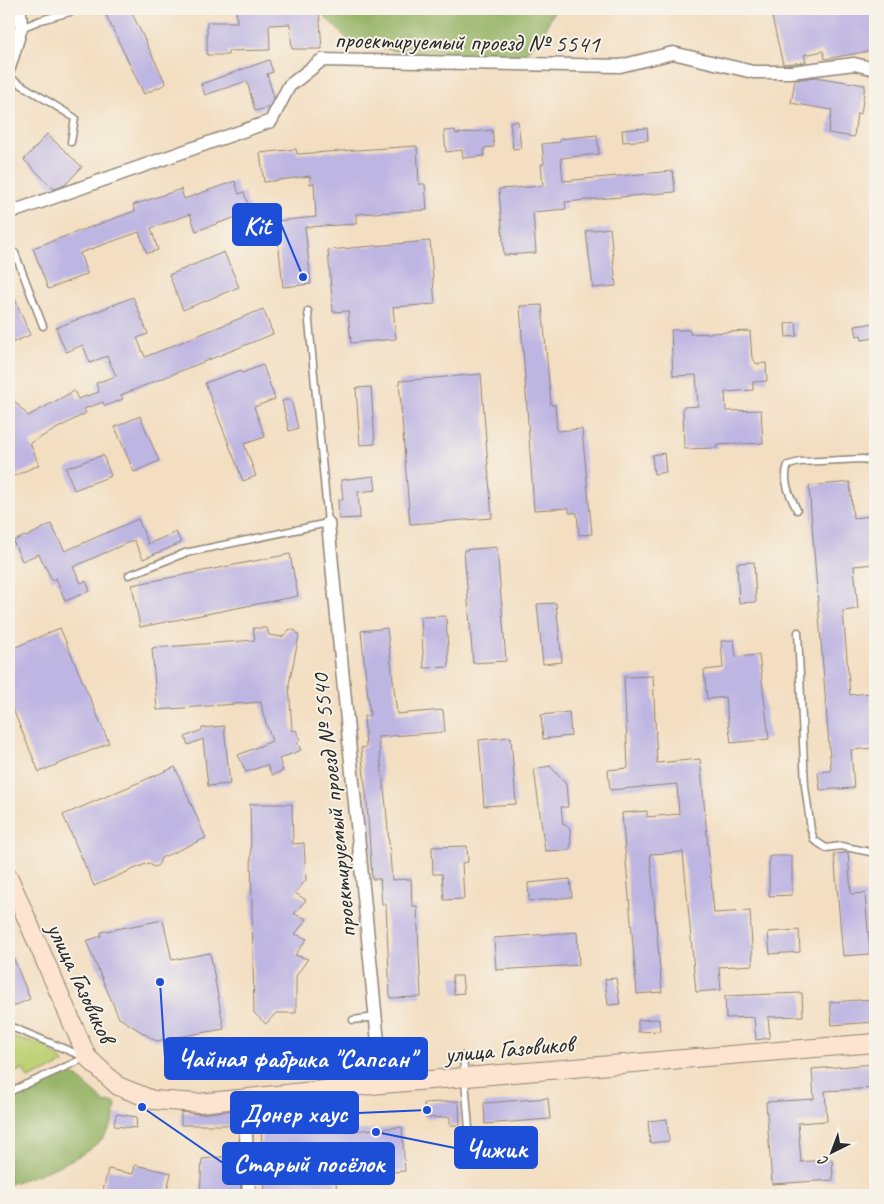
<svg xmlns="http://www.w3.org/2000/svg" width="884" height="1204" viewBox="0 0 884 1204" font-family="Caveat,sans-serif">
	<rect width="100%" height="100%" fill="#f7f3e8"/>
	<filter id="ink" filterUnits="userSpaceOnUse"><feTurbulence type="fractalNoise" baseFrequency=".02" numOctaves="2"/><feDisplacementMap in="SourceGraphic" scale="10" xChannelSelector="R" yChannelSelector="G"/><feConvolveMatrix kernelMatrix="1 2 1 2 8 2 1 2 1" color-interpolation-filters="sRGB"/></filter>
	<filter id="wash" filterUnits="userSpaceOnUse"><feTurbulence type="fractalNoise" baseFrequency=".0096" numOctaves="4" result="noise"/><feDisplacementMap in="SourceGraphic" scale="20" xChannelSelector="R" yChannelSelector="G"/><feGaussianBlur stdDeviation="1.12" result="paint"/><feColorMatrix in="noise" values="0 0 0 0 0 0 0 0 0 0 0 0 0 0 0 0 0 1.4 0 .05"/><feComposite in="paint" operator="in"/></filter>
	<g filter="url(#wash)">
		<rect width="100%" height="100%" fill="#f3dec1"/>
		<polygon fill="#bfd276" stroke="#757e50" points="9,1037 43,1045 65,1063 28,1079 23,1069 10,1074 14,1085 9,1087"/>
		<g fill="#97b467" stroke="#617049">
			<polygon points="322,9 555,9 543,34 527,52 482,64 352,44 322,14"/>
			<path d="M 69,1070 L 99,1096 L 105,1103 L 111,1102 L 116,1104 C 115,1115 113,1124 107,1133 C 89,1158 37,1175 9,1184 L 9,1095 Z"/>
		</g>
		<g id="blocks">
			<g fill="#bdb5e2">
				<polygon points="103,9 130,9 166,84 144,94"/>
				<polygon points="236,9 319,9 322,49 292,49 290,24 269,25 270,50 228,51 228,55 207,55 207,22 237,22"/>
				<polygon points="770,9 875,9 875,26 870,51 825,59 823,51 804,55 806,62 783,64"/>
				<polygon points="269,60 273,72 267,74 274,98 269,107 255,111 247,81 205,95 201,84"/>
				<polygon points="815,77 865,85 861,114 857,113 854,137 828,133 832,110 791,103 795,80"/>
				<polygon points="518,121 521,148 513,149 510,122"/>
				<polygon points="647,128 648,140 623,142 622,130"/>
				<polygon points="455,130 456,134 492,130 494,147 484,148 484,156 463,158 462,150 446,152 444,131"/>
				<polygon points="47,134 82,167 65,185 54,189 24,160"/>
				<polygon points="597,135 599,154 561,158 563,181 673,171 675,192 565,202 566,209 533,212 536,253 504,255 499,189 543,186 541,164 544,164 542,144 560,142 560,139"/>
				<polygon points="417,146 419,184 425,184 427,210 356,214 356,224 305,227 311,284 283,287 276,221 316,217 314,183 310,184 310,176 264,182 260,153 296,149 297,154"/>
				<polygon points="235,181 239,194 244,192 251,212 196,231 190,214 151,228 158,250 147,253 139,232 80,253 87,274 48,289 33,248 135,211 133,205 181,189 184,199"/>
				<polygon points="610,228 616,286 593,288 586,231"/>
				<polygon points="430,241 435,304 393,307 396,339 351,343 348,311 333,312 328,250"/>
				<polygon points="224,252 239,287 183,310 169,275"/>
				<polygon points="9,285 30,335 9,344"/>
				<polygon points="133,297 148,334 137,338 145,357 263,309 273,334 121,395 123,399 105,406 103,402 84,409 86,413 30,443 39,465 9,478 9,395 28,416 74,391 78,399 99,392 96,383 116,376 107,356 90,363 83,345 66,352 56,328"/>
				<polygon points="542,305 551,405 555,405 557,431 582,429 592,534 579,535 577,513 569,513 569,508 534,510 520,306"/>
				<polygon points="796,322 797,336 786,337 785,324"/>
				<polygon points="875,323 875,338 862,340 861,335 857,336 855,326"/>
				<polygon points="671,330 690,330 690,334 750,331 752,358 757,364 766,363 767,381 753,382 753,390 725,392 726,411 761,410 763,443 717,445 717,448 684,449 683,407 698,406 696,375 673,376"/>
				<polygon points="263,365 275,399 254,407 265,437 244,444 256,476 243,481 205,383 241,370 242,373"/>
				<polygon points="481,374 492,518 410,524 399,381"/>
				<polygon points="371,387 375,444 360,445 356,388"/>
				<polygon points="291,399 298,428 289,431 282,401"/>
				<polygon points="140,416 159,461 134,472 115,427"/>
				<polygon points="664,453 666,472 654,474 652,455"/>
				<polygon points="103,455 111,476 74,490 66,468"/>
				<polygon points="374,476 376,490 358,492 360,518 339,519 338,500 343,500 341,480"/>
				<polygon points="850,482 853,518 872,516 875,564 854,566 858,609 843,611 850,695 870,693 874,748 851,750 854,788 820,790 818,772 831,771 809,486"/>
				<polygon points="138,519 148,544 176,532 181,543 143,559 134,540 73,567 81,583 86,581 90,591 65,601 56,578 52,580 39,554 22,561 13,541 25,536 26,537 51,524 65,551"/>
				<polygon points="497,547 506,661 473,663 464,550"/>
				<polygon points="290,554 298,596 140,627 132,585"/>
				<polygon points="754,562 756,602 739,603 737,563"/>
				<polygon points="556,603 562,662 543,664 537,604"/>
				<polygon points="446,616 449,667 424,668 421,617"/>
				<polygon points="60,628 109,743 39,772 9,700 9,650"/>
				<polygon points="253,628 267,628 269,635 282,637 290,629 296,631 299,636 289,684 292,731 296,730 300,740 297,742 301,750 279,759 283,771 272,775 267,765 246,772 238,755 272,741 263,714 261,702 157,710 152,648 255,640"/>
				<polygon points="387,628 397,714 443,710 445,732 378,737 386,806 392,880 411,879 412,906 417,906 421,997 390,998 386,904 382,904 380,879 372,879 367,803 361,748 366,747 364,716 370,716 361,631"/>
				<polygon points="734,640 736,657 759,655 769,739 731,743 725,697 707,699 704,670 723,668 721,641"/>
				<polygon points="653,676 657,763 700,759 714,913 750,911 753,965 719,967 721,990 696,992 683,852 650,854 662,992 637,994 622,813 647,811 647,817 679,814 677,784 610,790 608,770 628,768 624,677"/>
				<polygon points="569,712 571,736 543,739 541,715"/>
				<polygon points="224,726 230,784 208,786 203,739 188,745 185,737 202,730 202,728"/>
				<polygon points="511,737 516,804 484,806 479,740"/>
				<polygon points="550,766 566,784 568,807 561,807 563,824 570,828 571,845 569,850 545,851 534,769"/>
				<polygon points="175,767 206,838 161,858 159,864 157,866 154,867 148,863 94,886 63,815"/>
				<polygon points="250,804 292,804 293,844 304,843 306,880 295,893 306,900 294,914 307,919 295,934 307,939 295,955 308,959 296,976 296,1013 276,1013 266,1024 254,1013"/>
				<polygon points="467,846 468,862 462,863 464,899 444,900 442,874 433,874 432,847"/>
				<polygon points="848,853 851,894 865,893 870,954 843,956 834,854"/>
				<polygon points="769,856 792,856 792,895 769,896"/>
				<polygon points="570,879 572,897 529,901 528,883"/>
				<polygon points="163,920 172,960 210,953 224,1029 156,1041 119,1018 86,941 101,936 101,932"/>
				<polygon points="799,930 800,952 770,954 768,932"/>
				<polygon points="577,932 579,965 496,970 494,938"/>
				<polygon points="9,947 30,999 9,1008"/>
				<polygon points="452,976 462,976 464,993 454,994"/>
				<polygon points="616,978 620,1004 608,1005 605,979"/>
				<polygon points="802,993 803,1016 768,1017 770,1038 756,1040 754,1017 726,1018 725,996"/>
				<polygon points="875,999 875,1022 832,1025 830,1002"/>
				<polygon points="659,1019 660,1031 638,1032 638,1020"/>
				<polygon points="875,1064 875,1088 825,1091 827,1121 798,1123 801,1162 832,1159 833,1180 772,1184 766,1102 814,1099 812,1069"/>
				<polygon points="548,1098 550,1119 485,1124 484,1103"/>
				<polygon points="459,1101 460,1125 450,1125 450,1117 425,1118 424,1103"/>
				<polygon points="236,1110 237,1125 181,1125 181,1112 200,1114"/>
				<polygon points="116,1114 137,1117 136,1128 114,1126"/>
				<polygon points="667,1119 669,1141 650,1143 648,1121"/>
				<polygon points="337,1123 338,1132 402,1127 405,1171 355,1175 353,1156 334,1157 337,1195 317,1195 317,1192 288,1194 288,1195 265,1195 261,1128"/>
				<polygon points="239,1155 241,1195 200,1195 202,1159"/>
				<polygon points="135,1165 171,1173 166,1195 102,1195 108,1169 133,1174"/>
			</g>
		</g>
	</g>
	<g filter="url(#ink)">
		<use href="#blocks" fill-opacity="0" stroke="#8f8476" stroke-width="1"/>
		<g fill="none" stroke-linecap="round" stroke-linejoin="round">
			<g stroke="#8f8476" stroke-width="9">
				<g id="lane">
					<polyline points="21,28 41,20 81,9"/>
					<polyline points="9,77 75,118 71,142"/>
					<polyline points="9,252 15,253 43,326"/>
					<path d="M 797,510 C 790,496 782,481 788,465 L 800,462 L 862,459 L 872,461 L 875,466"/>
					<polyline points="129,575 185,553 328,523 308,311"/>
					<polyline points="9,607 10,607"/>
					<polyline points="798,632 805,786 811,830 814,840 826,848 841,846 875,853"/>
					<polyline points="353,1020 376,1017"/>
					<polyline points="9,1026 82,1056"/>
					<polyline points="463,1056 469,1129"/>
					<polyline points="9,1092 85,1058"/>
				</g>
			</g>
			<g stroke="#8f8476" stroke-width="15">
				<g id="street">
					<polyline points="9,68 21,28 20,9"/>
					<polyline points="9,213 271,121 289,86 322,60 620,66 673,53 753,72 791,72 854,64 875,69"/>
					<polyline points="328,523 382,1084"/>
					<polyline points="244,1098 249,1195"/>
				</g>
			</g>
			<g stroke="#8f8476" stroke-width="20">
				<polyline id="secondary" points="9,878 87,1057 118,1086 153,1100 199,1103 382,1084 875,1043"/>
			</g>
			<use href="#lane" stroke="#fff" stroke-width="6"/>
			<use href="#street" stroke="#fff" stroke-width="12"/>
			<use href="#secondary" stroke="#fde4d0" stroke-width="18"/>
		</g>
	</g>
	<g text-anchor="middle" stroke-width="4" stroke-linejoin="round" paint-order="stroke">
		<g font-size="25" fill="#2b2b2b" stroke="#f7f3e8">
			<text transform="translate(467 41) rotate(1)" y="9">проектируемый проезд № 5541</text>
			<text transform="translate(333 806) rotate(-96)" y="9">проектируемый проезд № 5540</text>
			<text transform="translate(82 982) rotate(65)" y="9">улица Газовиков</text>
			<text transform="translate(509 1048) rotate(-5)" y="9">улица Газовиков</text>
		</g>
	</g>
	<path fill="none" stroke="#1d4ed8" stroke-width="2" d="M303 277L281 224M160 982L165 1058M427 1110L358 1113M376 1132L455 1148M142 1107L223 1163"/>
	<g fill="#1d4ed8" stroke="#f7f3e8" stroke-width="2">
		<circle cx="303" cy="277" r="5"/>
		<circle cx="160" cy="982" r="5"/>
		<circle cx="427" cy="1110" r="5"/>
		<circle cx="376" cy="1132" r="5"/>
		<circle cx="142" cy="1107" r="5"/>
	</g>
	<g fill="#1d4ed8" stroke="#1d4ed8" stroke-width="2">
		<rect x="233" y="204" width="48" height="41" rx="5"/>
		<rect x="165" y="1038" width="262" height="41" rx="5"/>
		<rect x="231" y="1092" width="127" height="41" rx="5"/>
		<rect x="455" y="1127" width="82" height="41" rx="5"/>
		<rect x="223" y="1143" width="171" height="41" rx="5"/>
	</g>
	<g font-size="26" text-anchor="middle" font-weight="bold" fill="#fff">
		<text x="257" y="234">Kit</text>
		<text x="296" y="1067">Чайная фабрика "Сапсан"</text>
		<text x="294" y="1122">Донер хаус</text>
		<text x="496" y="1157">Чижик</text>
		<text x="309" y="1172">Старый посёлок</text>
	</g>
	<rect width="884" height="1204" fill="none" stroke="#f7f3e8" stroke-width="30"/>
	<g transform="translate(832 1152) rotate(222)" stroke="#f7f3e8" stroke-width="4" paint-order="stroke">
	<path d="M0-4L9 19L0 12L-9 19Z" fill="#2b2b2b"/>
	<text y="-8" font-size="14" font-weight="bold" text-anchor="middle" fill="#2b2b2b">С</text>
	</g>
</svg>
